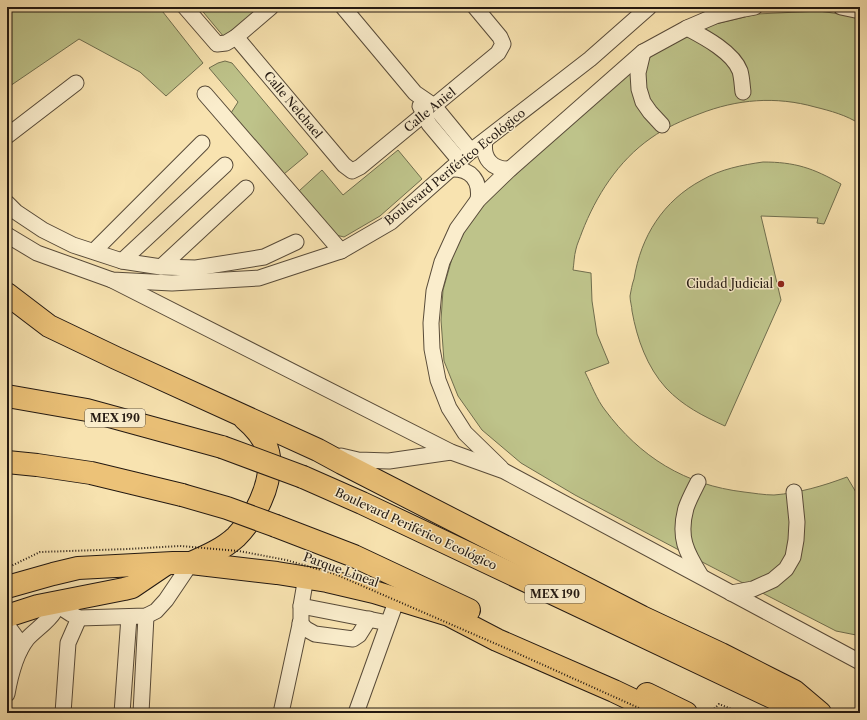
<svg xmlns="http://www.w3.org/2000/svg" width="867" height="720" viewBox="0 0 867 720" font-family="'Libre Caslon Text',serif">
	<rect width="100%" height="100%" fill="#f8e3b0"/>
	<filter id="stains"><feTurbulence type="fractalNoise" baseFrequency=".005" numOctaves="4"/><feColorMatrix values="0 0 0 0 .2 0 0 0 0 .09 0 0 0 0 .02 0 0 0 .5 -.17"/></filter>
	<radialGradient id="worn" r=".72"><stop offset=".6" stop-color="#630" stop-opacity="0"/><stop offset="1" stop-color="#630" stop-opacity=".3"/></radialGradient>
	<g fill="#bec38a" stroke="#706e4e">
		<polygon points="7,7 159,7 203,63 166,96 140,72 79,39 7,88"/>
		<polygon points="199,7 260,7 224,37"/>
		<path d="M 819,11 L 860,17 L 860,124 C 846,115 831,111 815,107 C 776,96 737,99 699,114 C 683,120 665,128 651,138 C 618,161 596,196 582,232 C 580,238 577,244 576,249 C 574,256 574,264 573,270 L 591,273 L 592,301 L 597,334 L 609,363 L 585,372 C 591,384 597,400 605,410 C 640,457 685,485 744,492 C 753,493 764,495 774,495 C 799,493 823,486 847,477 L 860,499 L 860,634 L 856,635 L 836,631 L 677,549 L 575,495 L 521,463 L 482,430 L 458,396 L 444,361 L 441,320 L 443,290 L 455,248 L 480,205 L 632,67 L 674,39 L 711,25 L 757,14 Z"/>
		<polygon points="225,61 232,63 308,154 284,174 231,113 238,102 209,68 218,63"/>
		<polygon points="398,150 422,179 380,216 344,237 336,235 299,191 322,170 343,195"/>
		<path d="M 763,162 C 795,162 813,168 841,184 L 824,224 L 817,223 L 818,218 L 761,216 L 781,300 L 725,426 C 703,416 683,406 666,388 C 647,367 637,339 632,311 C 632,307 630,301 630,296 C 631,291 632,284 634,279 C 641,236 663,201 702,180 C 721,169 742,165 763,162 Z"/>
	</g>
	<g fill="none" stroke-linecap="round" stroke-linejoin="round">
		<g stroke="#584b39" stroke-width="17">
			<g id="minor">
				<polyline points="185,7 217,44 226,43 236,37 271,7"/>
				<polyline points="343,7 415,93 434,106 471,151"/>
				<polyline points="841,7 860,11"/>
				<path d="M 687,28 C 704,37 733,52 740,71 C 742,78 742,85 743,92"/>
				<polyline points="236,37 344,165 352,171 360,167 498,53 503,44 500,37 475,7"/>
				<polyline points="643,52 638,73 639,89 643,102 650,112 662,125"/>
				<polyline points="205,94 341,251"/>
				<polyline points="420,106 429,124 460,161"/>
				<polyline points="7,136 76,83"/>
				<path d="M 485,141 C 482,158 492,170 510,169"/>
				<path d="M 451,169 C 471,168 481,181 478,200"/>
				<polyline points="7,203 16,212 43,230 73,245 122,261 161,267 196,268 264,257 296,242"/>
				<polyline points="7,235 37,253 112,280 172,283 259,278 341,251 391,222 471,151 590,59 649,7"/>
				<polyline points="94,251 202,143"/>
				<polyline points="122,261 225,165"/>
				<polyline points="161,267 246,188"/>
				<polyline points="112,280 451,452 504,471 860,662"/>
				<polyline points="341,456 358,460 389,461 451,452"/>
				<polyline points="501,468 465,433 449,408 438,380 432,349 431,323 434,291 442,262 457,229 478,200 510,169 643,52 687,28 715,16 744,9 755,7"/>
				<path d="M 698,482 C 694,490 689,499 686,508 C 678,537 686,552 701,576"/>
				<polyline points="731,593 753,589 773,580 786,569 793,557 796,540 797,522 794,492"/>
				<polyline points="54,603 71,614 79,618 146,616 156,611 166,600 191,563"/>
				<polyline points="301,606 388,623"/>
				<polyline points="300,623 306,629 315,634 353,639 359,635 369,619"/>
				<polyline points="7,625 18,640 20,650"/>
				<path d="M 7,694 C 10,677 16,653 27,639 C 34,631 49,621 54,612 C 55,609 54,606 54,603"/>
				<polyline points="63,713 68,643 79,618"/>
				<polyline points="122,713 129,617"/>
				<polyline points="141,713 146,616"/>
				<polyline points="281,713 301,620 301,606 306,577"/>
				<polyline points="356,713 397,599"/>
			</g>
		</g>
		<g stroke="#221811" stroke-width="24">
			<g id="highway">
				<polyline points="7,294 49,326 116,358 318,450 342,463 642,617 721,654 770,679 794,691 820,713"/>
				<polyline points="7,396 87,410 222,447"/>
				<polyline points="7,462 37,465 91,473 182,495"/>
				<polyline points="303,477 362,503 793,707"/>
				<polyline points="276,526 354,556 469,610"/>
				<path d="M 191,563 C 207,556 223,549 236,537 C 255,518 272,485 269,457 C 267,442 257,429 245,419"/>
				<polyline points="7,587 53,574 78,568 173,563 191,563 277,573 327,581 374,592 449,615 497,640 614,691 660,713"/>
				<polyline points="7,616 38,606 124,589 132,587 166,564"/>
				<polyline points="647,694 686,713"/>
			</g>
		</g>
		<polyline stroke="#221811" stroke-width="2" stroke-dasharray="1 2" stroke-linecap="butt" points="710,713 719,704 741,713"/>
		<use href="#minor" stroke="#faedcc" stroke-width="15"/>
		<use href="#highway" stroke="#ecc278" stroke-width="22"/>
		<g stroke="#221811" stroke-width="24" stroke-linecap="butt">
			<g id="highway-bridge">
				<polyline points="222,447 303,477"/>
				<polyline points="182,495 227,508 276,526"/>
			</g>
		</g>
		<polyline stroke="#221811" stroke-width="2" stroke-dasharray="1 2" stroke-linecap="butt" points="7,568 40,552 128,549 180,546 239,551 286,560 335,574 510,650 650,713"/>
		<use href="#highway-bridge" stroke="#ecc278" stroke-width="22"/>
	</g>
	<circle fill="#8f2418" stroke="#faedcc" stroke-width="1.5" cx="781" cy="284" r="4"/>
	<g text-anchor="middle" stroke-width="3" stroke-linejoin="round" paint-order="stroke">
		<g fill="#faedcc" stroke="#635849" stroke-width="1">
			<rect x="85" y="409" width="60" height="18" rx="3"/>
			<rect x="525" y="585" width="60" height="18" rx="3"/>
		</g>
		<g font-size="11" font-weight="bold" fill="#221811">
			<text x="115" y="422">MEX 190</text>
			<text x="555" y="598">MEX 190</text>
		</g>
		<g font-size="12" fill="#221811" stroke="#faedcc">
			<text transform="translate(293 105) rotate(50)" y="4">Calle Nelchael</text>
			<text transform="translate(430 110) rotate(-39)" y="4">Calle Aniel</text>
			<text transform="translate(455 167) rotate(-39)" y="4">Boulevard Periférico Ecológico</text>
			<text transform="translate(416 529) rotate(25)" y="4">Boulevard Periférico Ecológico</text>
			<text transform="translate(341 570) rotate(20)" y="4">Parque Lineal</text>
		</g>
		<g font-size="12" fill="#221811" stroke="#faedcc" text-anchor="end">
			<text x="773" y="288">Ciudad Judicial</text>
		</g>
	</g>
	<rect width="867" height="720" fill="none" stroke="#f8e3b0" stroke-width="24"/>
	<rect x="8" y="8" width="851" height="704" fill="none" stroke="#221811" stroke-width="2"/>
	<rect x="12" y="12" width="843" height="696" fill="none" stroke="#221811"/>
	<rect width="100%" height="100%" filter="url(#stains)"/>
	<rect width="100%" height="100%" fill="url(#worn)"/>
</svg>
